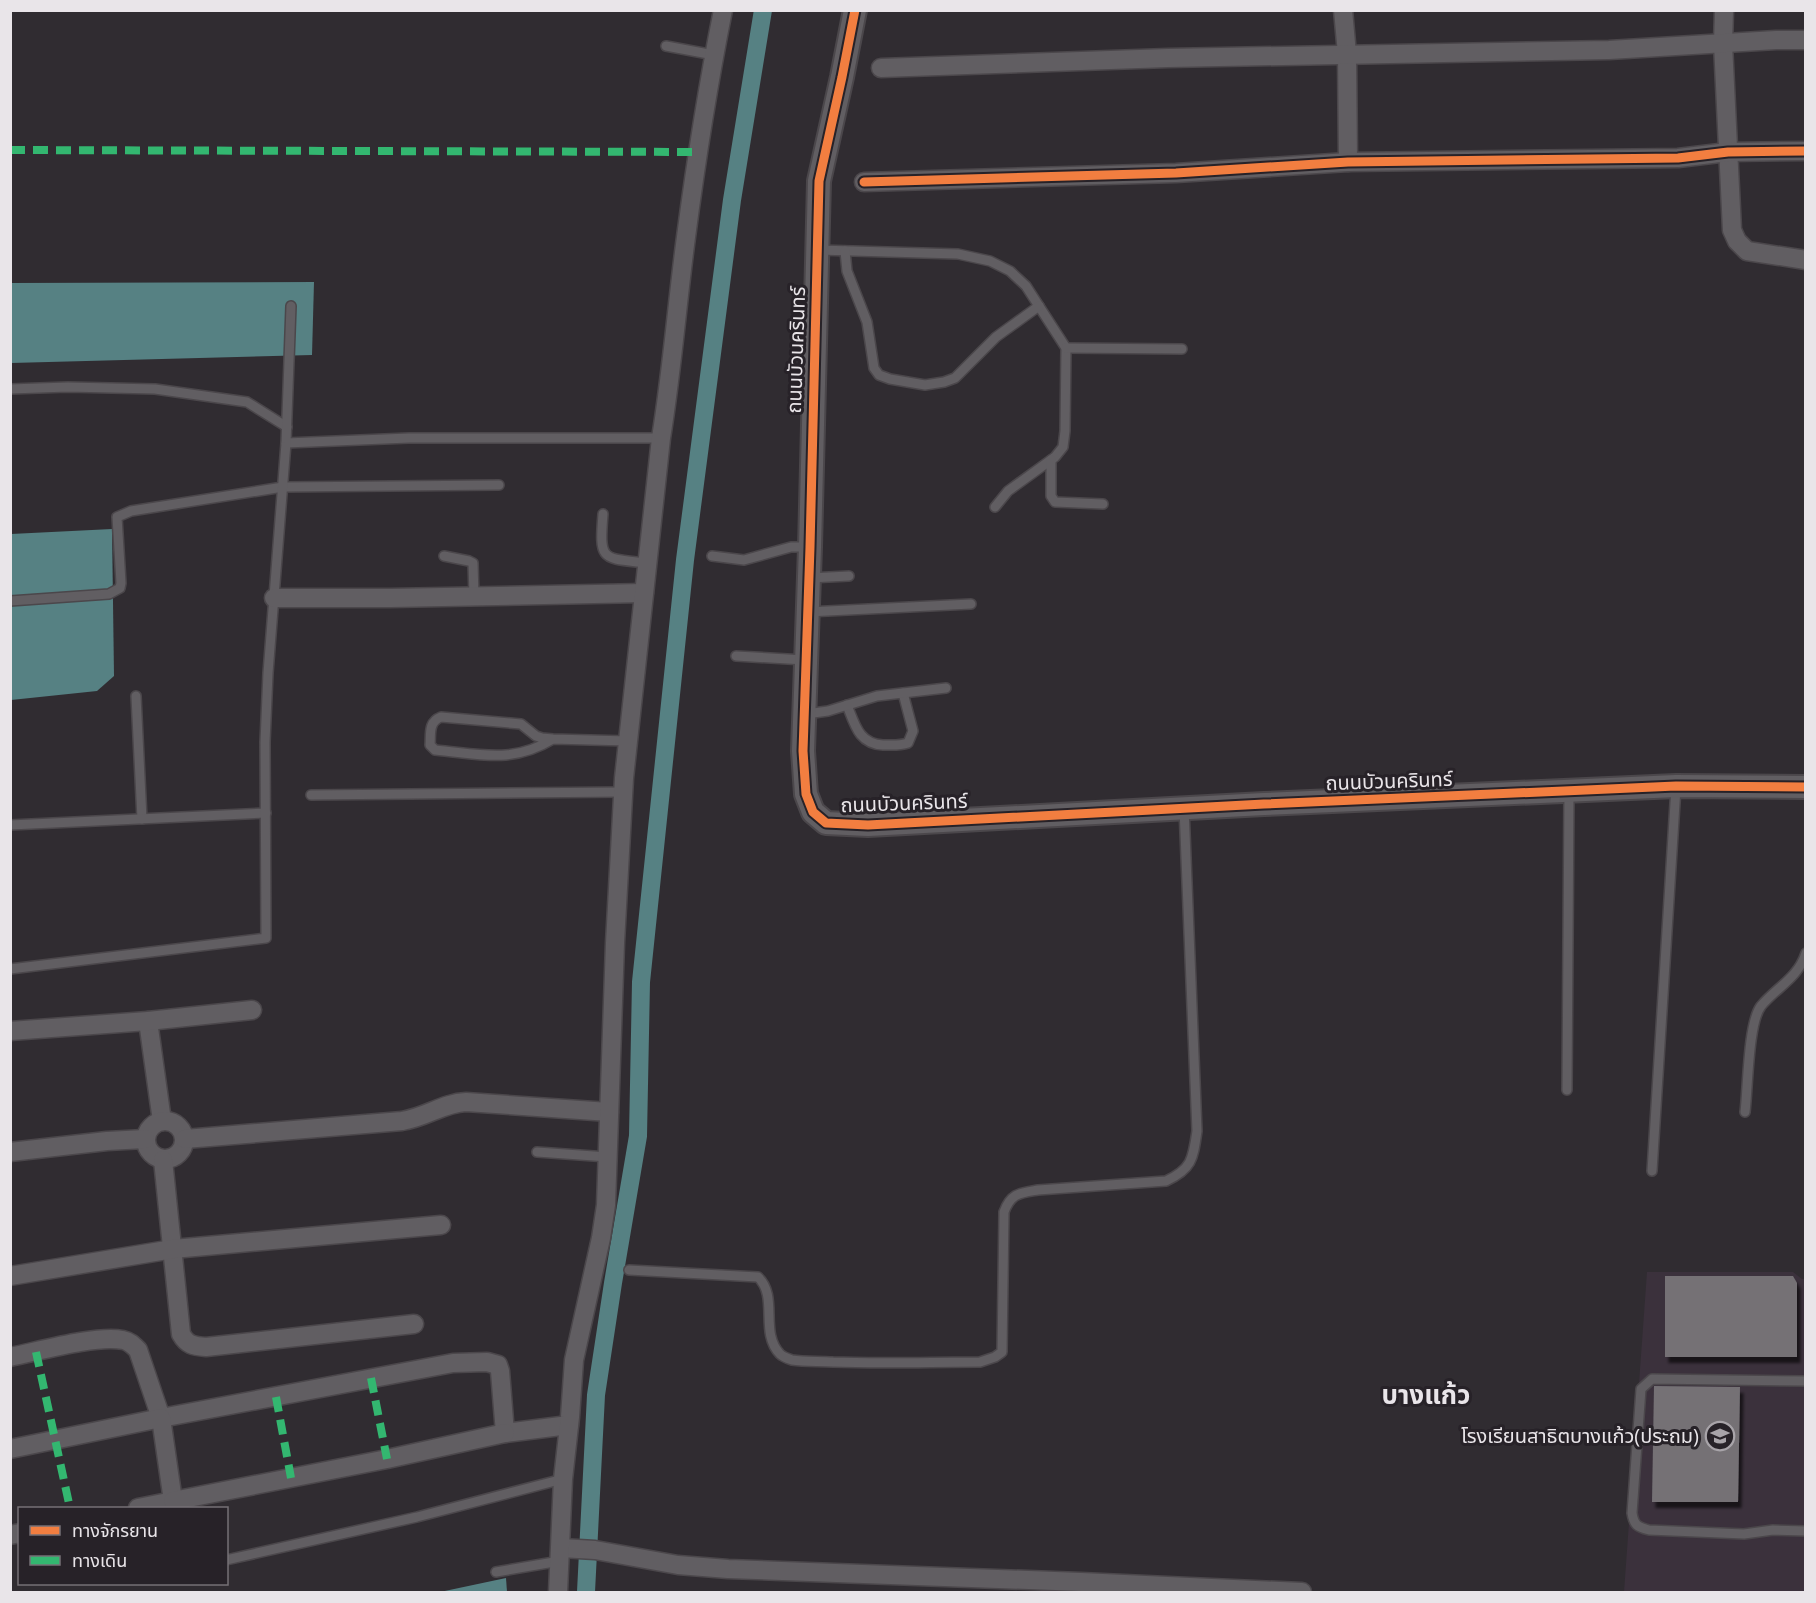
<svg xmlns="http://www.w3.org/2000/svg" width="1816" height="1603" viewBox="0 0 1816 1603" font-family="'Open Sans','Noto Sans Thai',sans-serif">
	<defs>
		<filter id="shadow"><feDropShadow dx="3.5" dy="6" stdDeviation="1.5" flood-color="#0009"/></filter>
	</defs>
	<rect width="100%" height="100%" fill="#302c31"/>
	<polygon fill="#3b313c" points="1647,1272 1793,1272 1802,1279 1805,1279 1805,1592 1624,1592"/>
	<g fill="#568183">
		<polygon points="314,282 312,355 11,363 10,283"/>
		<polygon points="112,529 114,676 97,691 11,700 11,534"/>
		<polygon points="506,1578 507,1592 440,1592"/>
	</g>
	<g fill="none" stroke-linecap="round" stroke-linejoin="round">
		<polyline stroke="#568183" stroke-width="18" points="586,1592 596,1395 613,1283 638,1136 641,982 685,560 732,200 763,10"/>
	</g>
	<g fill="#747175" filter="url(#shadow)">
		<polygon points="1665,1276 1793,1276 1797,1283 1797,1357 1665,1357"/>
		<polygon points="1654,1386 1740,1387 1738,1502 1652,1502"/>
	</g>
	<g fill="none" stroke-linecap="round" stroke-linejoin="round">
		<g stroke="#4b474b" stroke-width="12">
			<g id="service">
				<polyline points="666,46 714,55"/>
				<polyline points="818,250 958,254 990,261 1010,271 1026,286 1066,348 1065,431 1063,447 1055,457 1008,491 995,507"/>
				<polyline points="845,251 847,271 867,322 874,368 879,375 890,379 925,385 944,382 955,378 996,337 1039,306"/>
				<polyline points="1066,348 1182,349"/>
				<polyline points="10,389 68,387 155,389 247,402 287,427"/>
				<polyline points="286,443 409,438 661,438"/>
				<polyline points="1051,460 1051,496 1055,502 1103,504"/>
				<path d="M 603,514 C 599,562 602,558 647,563"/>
				<polyline points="444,556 469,561 473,563 474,597"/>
				<polyline points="712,556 744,560 791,547 810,547"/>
				<polyline points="809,578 849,576"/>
				<polyline points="10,601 109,594 120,588 121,583 117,517 131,511 283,487 499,485"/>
				<polyline points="807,612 971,604"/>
				<polyline points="736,656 805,660"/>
				<polyline points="136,696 142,819"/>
				<path d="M 847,705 C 855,725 859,744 883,745 C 892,745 899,746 908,743 L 913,731 L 903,693"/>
				<polyline points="806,714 828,711 877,696 946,688"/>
				<path d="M 553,739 C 512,764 481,754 435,750 L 430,745 C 431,734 428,722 441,717 L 521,724 L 536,736 L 542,738 L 553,739 L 628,741"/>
				<polyline points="311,795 623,792"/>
				<polyline points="10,825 266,813"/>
				<polyline points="10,969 266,938 265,742 268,673 286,443 291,306"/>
				<polyline points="1567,1090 1569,791"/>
				<path d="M 1745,1112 C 1748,1088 1748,1023 1761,1006 C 1777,987 1798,978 1806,953"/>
				<polyline points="537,1152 608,1157"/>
				<polyline points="1652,1171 1676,787"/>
				<path d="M 629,1270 L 758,1277 C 779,1297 759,1332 780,1354 C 782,1356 789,1359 792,1360 C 805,1362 820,1361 833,1362 C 882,1364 931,1362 980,1362 L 995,1357 L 1002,1352 L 1004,1212 C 1011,1193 1020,1193 1038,1190 L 1166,1181 C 1192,1169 1193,1159 1197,1131 L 1184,808"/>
				<path d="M 1806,1381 L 1652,1379 L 1641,1389 L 1632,1513 C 1634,1525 1637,1527 1649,1530 L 1744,1534 L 1773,1530 L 1806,1531"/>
				<polyline points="226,1560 417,1517 563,1479"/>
				<polyline points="496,1572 560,1561"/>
			</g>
		</g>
		<g stroke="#4b474b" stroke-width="21">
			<g id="minor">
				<polyline points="1343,10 1347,54 1348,162"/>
				<polyline points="1724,10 1723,44 1732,230 1737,241 1747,251 1806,260"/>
				<polyline points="881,68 1168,58 1609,50 1776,40 1806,40"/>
				<polyline points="864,182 1176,173 1348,162 1678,158 1728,152 1806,151"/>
				<polyline points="274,598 390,598 644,593"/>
				<polyline points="148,1021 162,1121"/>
				<polyline points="10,1031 148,1021 252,1010"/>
				<circle cx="165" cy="1140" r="19"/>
				<path d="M 185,1139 L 402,1121 C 427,1117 443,1103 466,1102 L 609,1112"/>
				<polyline points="10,1152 107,1141 145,1139"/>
				<path d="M 163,1160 L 181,1334 C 187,1345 193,1346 206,1347 L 414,1324"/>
				<polyline points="10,1276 173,1249 441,1225"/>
				<path d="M 10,1357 C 40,1351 95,1335 123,1340 C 129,1341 133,1345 138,1350 L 161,1418 L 453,1363 L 487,1362 L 498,1365 L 500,1371 L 505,1433 L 569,1425"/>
				<polyline points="10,1449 161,1418 173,1501 138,1508"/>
				<polyline points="173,1501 387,1459 505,1433"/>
				<polyline points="10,1535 20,1533"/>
				<polyline points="561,1548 595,1550 678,1565 728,1569 1081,1582 1302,1592"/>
				<path d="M 558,1592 L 563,1479 L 570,1417 L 574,1360 L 601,1238 L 606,1205 L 615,943 L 624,778 L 661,438 C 672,371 677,304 686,237 C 696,161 708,85 723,10"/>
			</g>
		</g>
		<g stroke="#4b474b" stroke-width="26">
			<polyline id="tertiary" points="855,10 842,77 819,181 810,547 803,751 806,794 813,812 826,823 868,825 1264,804 1676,786 1806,787"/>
		</g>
		<use href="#service" stroke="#615e62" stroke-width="9"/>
		<use href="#minor" stroke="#615e62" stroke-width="18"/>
		<use href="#tertiary" stroke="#615e62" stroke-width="22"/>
		<g stroke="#33b770" stroke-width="8" stroke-dasharray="15 8" stroke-linecap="butt">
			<polyline points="10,150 699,152"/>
			<polyline points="36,1352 70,1508"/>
			<polyline points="371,1378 387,1459"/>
			<polyline points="276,1397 291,1478"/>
		</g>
		<g stroke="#272228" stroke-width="13">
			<g id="cycleway">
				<polyline points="855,10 842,77 819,181 810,547 803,751 806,794 813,812 826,823 868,825 1264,804 1676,786 1806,787"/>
				<polyline points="864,182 1176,173 1348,162 1678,158 1728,152 1806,151"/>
			</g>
		</g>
		<use href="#cycleway" stroke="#f27e40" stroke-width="9"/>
	</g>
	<defs>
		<g id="school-ring" transform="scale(1.5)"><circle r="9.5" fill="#272228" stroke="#a8a4a9" stroke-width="1.5"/><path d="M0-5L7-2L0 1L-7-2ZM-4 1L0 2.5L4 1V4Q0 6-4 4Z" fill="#a8a4a9"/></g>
	</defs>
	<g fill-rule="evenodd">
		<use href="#school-ring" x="1720" y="1436"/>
	</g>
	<g text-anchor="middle" stroke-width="6" stroke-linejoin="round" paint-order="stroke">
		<g font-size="20" fill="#e9e5e9" stroke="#272228">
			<text transform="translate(796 350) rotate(-88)" y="7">ถนนบัวนครินทร์</text>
			<text transform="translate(1389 781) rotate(-2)" y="7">ถนนบัวนครินทร์</text>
			<text transform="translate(904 803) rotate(-2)" y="7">ถนนบัวนครินทร์</text>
		</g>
		<g font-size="20" fill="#e9e5e9" stroke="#272228" text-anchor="end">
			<text x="1699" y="1443">โรงเรียนสาธิตบางแก้ว(ประถม)</text>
		</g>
		<g font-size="26" font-weight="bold" fill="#e9e5e9" stroke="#272228">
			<text x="1426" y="1404">บางแก้ว</text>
		</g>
	</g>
	<rect width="1816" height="1603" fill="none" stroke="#e9e5e9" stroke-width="24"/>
	<rect x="18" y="1507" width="210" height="78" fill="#272228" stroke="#757075" stroke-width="1.5"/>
	<rect x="30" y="1526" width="30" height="9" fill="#f27e40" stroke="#757075" stroke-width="1.5"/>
	<text x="72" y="1537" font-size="18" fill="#e9e5e9">ทางจักรยาน</text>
	<rect x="30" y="1556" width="30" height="9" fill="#33b770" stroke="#757075" stroke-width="1.5"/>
	<text x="72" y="1567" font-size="18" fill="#e9e5e9">ทางเดิน</text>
</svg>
